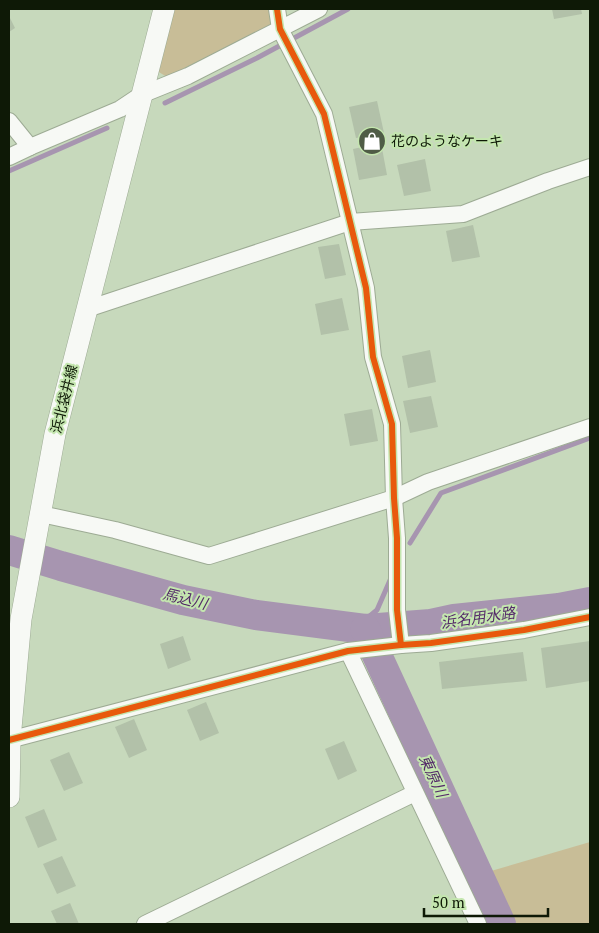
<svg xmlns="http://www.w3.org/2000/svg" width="599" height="933" viewBox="0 0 599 933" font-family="'PT Serif','Noto Sans JP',serif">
	<rect width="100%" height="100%" fill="#c7d9bc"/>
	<g fill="#c8bd97">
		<polygon points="159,9 270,9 272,24 167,77 149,66"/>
		<polygon points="590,842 590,924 516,924 491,871"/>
	</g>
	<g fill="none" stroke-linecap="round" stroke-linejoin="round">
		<g stroke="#a795b0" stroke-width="5">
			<polyline points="165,103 257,58 348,9"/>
			<polyline points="9,171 107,128"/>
			<polyline points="410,543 441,493 590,438"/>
			<polyline points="365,629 365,620 377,610 391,578"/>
		</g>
		<g stroke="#a795b0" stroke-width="30">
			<polyline points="9,550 61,566 183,600 256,615 365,629 431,624 454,619 559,608 590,602"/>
			<polyline points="365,629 501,924"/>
		</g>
	</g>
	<g fill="#b2c1a9">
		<polygon points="552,9 581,9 582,14 554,19"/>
		<polygon points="9,16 15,28 9,32"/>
		<polygon points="377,101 384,133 356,138 349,107"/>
		<polygon points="381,143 387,175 359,180 353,149"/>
		<polygon points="425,159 431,191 404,196 397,165"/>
		<polygon points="473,225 480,257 452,262 446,231"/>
		<polygon points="339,244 346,275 325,279 318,247"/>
		<polygon points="342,298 349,330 321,335 315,304"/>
		<polygon points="430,350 436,382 408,388 402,356"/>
		<polygon points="431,396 438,427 410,433 403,401"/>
		<polygon points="372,409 378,441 350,446 344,414"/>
		<polygon points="183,636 191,660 168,669 160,644"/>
		<polygon points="590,641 590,681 546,688 541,648"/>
		<polygon points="523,652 527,681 442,689 439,662"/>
		<polygon points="206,702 219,733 200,741 187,710"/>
		<polygon points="134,719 147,750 129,758 115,727"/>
		<polygon points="344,741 357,771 338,780 325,749"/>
		<polygon points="69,752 83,783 64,791 50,760"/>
		<polygon points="44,809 57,840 38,848 25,817"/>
		<polygon points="62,856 76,886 57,894 43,864"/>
		<polygon points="70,903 79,924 57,924 51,911"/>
	</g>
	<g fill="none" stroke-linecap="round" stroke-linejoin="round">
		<g stroke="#9dab94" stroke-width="18">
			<g id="minor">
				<polyline points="277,9 280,29 324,114 366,288 373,357 392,424 394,498 397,538 397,610 401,645"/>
				<polyline points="9,121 30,147"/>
				<polyline points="9,157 30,147 120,109 141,95 188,76 319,9"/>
				<polyline points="87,309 350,222 463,214 548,181 590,167"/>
				<polyline points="41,514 115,530 209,556 394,498 428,482 590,427"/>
				<polyline points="348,651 478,924"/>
				<polyline points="9,740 348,651 401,645 431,643 524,630 590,617"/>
				<polyline points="145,924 415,793"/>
			</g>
		</g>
		<g stroke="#9dab94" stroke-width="22">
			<polyline id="major" points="9,797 10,739 21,619 55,434 164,9"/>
		</g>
		<use href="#minor" stroke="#f7f9f5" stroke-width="16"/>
		<use href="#major" stroke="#f7f9f5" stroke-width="21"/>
		<g stroke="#c4e6af" stroke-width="9">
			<g id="cycleway">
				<polyline points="277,9 280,29 324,114 366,288 373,357 392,424 394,498 397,538 397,610 401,645"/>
				<polyline points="9,740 348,651 401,645 431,643 524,630 590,617"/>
			</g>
		</g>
		<use href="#cycleway" stroke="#e8590c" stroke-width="6"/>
	</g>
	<defs>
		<g id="shop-disc" transform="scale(1.4375)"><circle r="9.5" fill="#4f5c46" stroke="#c4e6af"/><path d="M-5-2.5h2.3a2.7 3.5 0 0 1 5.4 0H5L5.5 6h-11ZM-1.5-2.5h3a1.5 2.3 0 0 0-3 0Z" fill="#fff"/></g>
	</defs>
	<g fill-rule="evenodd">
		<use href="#shop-disc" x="372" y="141"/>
	</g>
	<g text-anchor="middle" stroke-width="4" stroke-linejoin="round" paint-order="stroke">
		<g font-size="14" fill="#0e1906" stroke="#c4e6af" text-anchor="start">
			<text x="391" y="146">花のようなケーキ</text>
		</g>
		<g font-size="14" fill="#0e1906" stroke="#c4e6af">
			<text transform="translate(64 399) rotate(-76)" y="5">浜北袋井線</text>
		</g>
		<g font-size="15" font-style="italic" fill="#542a69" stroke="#c4e6af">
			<text transform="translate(185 599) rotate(14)" y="5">馬込川</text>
			<text transform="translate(478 618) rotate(-8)" y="5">浜名用水路</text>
			<text transform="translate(433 776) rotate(65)" y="5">東原川</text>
		</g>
	</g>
	<rect width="599" height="933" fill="none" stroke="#0e1906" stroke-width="20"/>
	<path d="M424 908v8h124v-8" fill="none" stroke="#0e1906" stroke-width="2.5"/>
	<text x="432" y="908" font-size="15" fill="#0e1906" stroke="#c4e6af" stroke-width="4" paint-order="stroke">50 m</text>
</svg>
